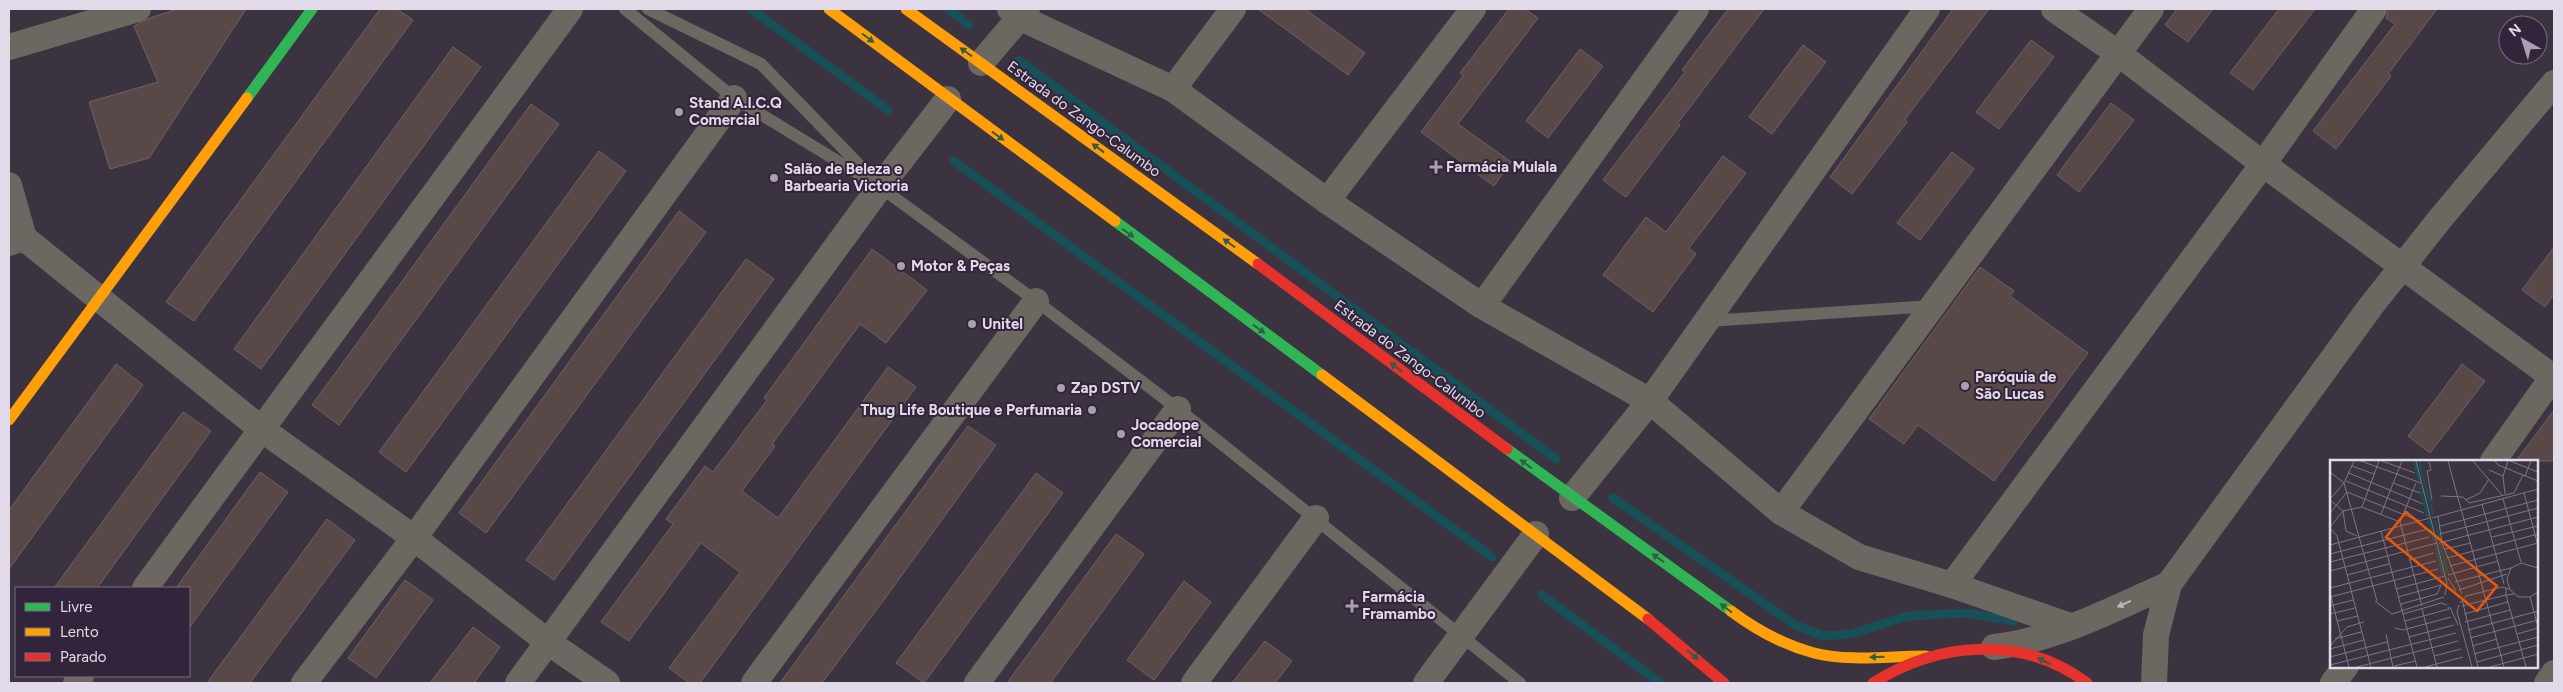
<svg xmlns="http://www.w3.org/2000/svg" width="2563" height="692" viewBox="0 0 2563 692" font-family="Figtree,sans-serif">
	<rect width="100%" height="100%" fill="#3b333f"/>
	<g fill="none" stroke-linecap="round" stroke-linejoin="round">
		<g stroke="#185058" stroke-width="9">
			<polyline points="751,9 888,110"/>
			<polyline points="948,9 969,25"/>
			<polyline points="1019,60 1556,459"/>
			<polyline points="954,161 1492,557"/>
			<polyline points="1613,498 1795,625 1823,636 1850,634 1908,616 1966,613 2014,621"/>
			<polyline points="1542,595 1660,683"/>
		</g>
	</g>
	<g fill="#594848" stroke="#6c6266">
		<polygon points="177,9 246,9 149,158 110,169 89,102 158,82 134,26 150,18"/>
		<polygon points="380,9 397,9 413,20 194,321 166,302"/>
		<polygon points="1258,9 1305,9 1365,53 1348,75"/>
		<polygon points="1509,9 1525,9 1538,18 1458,124 1511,162 1494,186 1421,132 1463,76 1460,73"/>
		<polygon points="1728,9 1764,9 1678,123 1680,125 1626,197 1603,180 1685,72 1682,70"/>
		<polygon points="1953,9 1989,9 1905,119 1907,122 1852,194 1830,177"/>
		<polygon points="2177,9 2213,9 2188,42 2165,25"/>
		<polygon points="2279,9 2315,9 2253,90 2230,73"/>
		<polygon points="2389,9 2437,9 2388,74 2391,76 2336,149 2313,131 2395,24 2386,18"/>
		<polygon points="2031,40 2054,57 1999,129 1976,112"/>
		<polygon points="1803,45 1826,62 1772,134 1749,117"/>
		<polygon points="453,47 481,67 261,369 234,349"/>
		<polygon points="1580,49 1603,66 1548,138 1526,121"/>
		<polygon points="2111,103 2134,120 2079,192 2057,175"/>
		<polygon points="531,104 559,124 339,425 312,405"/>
		<polygon points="599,151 626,171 406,472 379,452"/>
		<polygon points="1952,152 1974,169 1920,240 1897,223"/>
		<polygon points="1723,156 1746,173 1689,248 1696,254 1653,312 1603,275 1646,217 1666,232"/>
		<polygon points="679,211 706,232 486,533 459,513"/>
		<polygon points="2554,247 2554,294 2545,307 2522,290"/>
		<polygon points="872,249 927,290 886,343 860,324 772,444 775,446 742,491 778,518 888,367 916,387 700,683 689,683 669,668 740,572 701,543 629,641 601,622 673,524 666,519 705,466 713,472 767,400 764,398"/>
		<polygon points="746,259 774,279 554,580 526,560"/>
		<polygon points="1980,267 2014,291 2010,296 2088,353 1994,481 1918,425 1904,444 1869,419"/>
		<polygon points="116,364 143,385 9,569 9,510"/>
		<polygon points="2462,364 2485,381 2430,453 2408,436"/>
		<polygon points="2554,410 2554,461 2516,461"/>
		<polygon points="183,412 211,431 97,588 54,588"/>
		<polygon points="968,426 996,445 886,597 822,683 780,683"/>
		<polygon points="260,472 288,492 189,628 189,588 176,588"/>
		<polygon points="1036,473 1063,493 924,683 896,663"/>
		<polygon points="327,519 355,540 250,683 207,683"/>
		<polygon points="1116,534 1144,554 1057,674 1050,683 1007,683"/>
		<polygon points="405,580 433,600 376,678 348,658"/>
		<polygon points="1184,581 1211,602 1154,680 1127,660"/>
		<polygon points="473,627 500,647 474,683 430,683"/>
		<polygon points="1265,641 1292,661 1275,683 1232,683"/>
	</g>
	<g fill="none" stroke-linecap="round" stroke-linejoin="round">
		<g stroke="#6c6861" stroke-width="12">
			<polyline points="625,9 734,98 880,187 1036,301 1178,409 1520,683"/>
			<polyline points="648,9 761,64 866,172"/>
			<polyline points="1708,321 1932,306"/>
		</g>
		<g stroke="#6c6861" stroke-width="26">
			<polyline points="1010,9 1021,18 1173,89 1327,201 1482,306 1650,401 1781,512 1859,557 1952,585 2070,626"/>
			<polyline points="2054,9 2119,54 2263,164 2554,378"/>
			<polyline points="9,47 138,9"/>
			<polyline points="981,63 1027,9"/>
			<polyline points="1173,89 1233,9"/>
			<polyline points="9,185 24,238"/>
			<polyline points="1327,201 1473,9"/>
			<polyline points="9,243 24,238 260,428 414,538 548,642 607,683"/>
			<polyline points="1482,306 1696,9"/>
			<polyline points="2493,461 2554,375"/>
			<polyline points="1572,498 1650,401 1927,9"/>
			<polyline points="1781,512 2151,9"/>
			<polyline points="1952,585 2263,164 2374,9"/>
			<polyline points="145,588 570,9"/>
			<path d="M 1994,647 C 2055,640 2113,609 2169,584"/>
			<polyline points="76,683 81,676"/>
			<polyline points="304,683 414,538 734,98"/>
			<polyline points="518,683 880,187 948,99"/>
			<polyline points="754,683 1036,301"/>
			<polyline points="977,683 1178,409"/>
			<polyline points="1194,683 1316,518"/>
			<polyline points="1426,683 1536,534"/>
			<polyline points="2154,683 2156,635 2169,584 2371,306 2440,219 2554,83"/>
			<polyline points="2333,683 2346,666"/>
			<polyline points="2547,683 2554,673"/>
		</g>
		<g stroke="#30b455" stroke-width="11">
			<polyline points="247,98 312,9"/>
			<polyline points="1115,221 1322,375"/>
			<polyline points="1507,449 1731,611"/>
		</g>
		<g stroke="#ff9f0a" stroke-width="11">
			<polyline points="829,9 1115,221"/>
			<polyline points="906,9 1258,264"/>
			<polyline points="1322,375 1648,619"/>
			<polyline points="9,420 247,98"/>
			<path d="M 1731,611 C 1755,629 1784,645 1814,653 C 1849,662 1890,656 1926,656"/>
		</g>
		<g stroke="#e5322d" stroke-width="11">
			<polyline points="1258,264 1507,449"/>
			<polyline points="1648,619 1724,683"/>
			<path d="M 1873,683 C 1938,642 2022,634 2087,683"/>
		</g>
	</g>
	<defs><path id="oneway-solid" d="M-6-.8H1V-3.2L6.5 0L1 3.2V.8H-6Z" transform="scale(1.25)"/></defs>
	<g fill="#315e45">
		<use href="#oneway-solid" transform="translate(868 38) rotate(37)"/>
		<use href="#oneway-solid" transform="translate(966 52) rotate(-144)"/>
		<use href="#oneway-solid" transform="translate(998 136) rotate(36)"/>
		<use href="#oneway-solid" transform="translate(1098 148) rotate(-144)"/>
		<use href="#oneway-solid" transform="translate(1128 233) rotate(36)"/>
		<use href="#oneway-solid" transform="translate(1229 243) rotate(-144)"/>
		<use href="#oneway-solid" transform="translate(1259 329) rotate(36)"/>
		<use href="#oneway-solid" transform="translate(1396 367) rotate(-143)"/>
		<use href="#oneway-solid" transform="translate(1526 464) rotate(-143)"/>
		<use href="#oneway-solid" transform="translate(1658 558) rotate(-145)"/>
		<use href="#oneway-solid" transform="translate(1726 608) rotate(-143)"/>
		<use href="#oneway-solid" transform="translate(1693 655) rotate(40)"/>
		<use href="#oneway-solid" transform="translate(1877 657) rotate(179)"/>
		<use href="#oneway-solid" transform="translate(2044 661) rotate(-155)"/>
	</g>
	<use fill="#b9b2b9" href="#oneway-solid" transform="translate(2124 604) rotate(156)"/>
	<g fill="#a8a0ad" stroke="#32243a" stroke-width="2">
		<circle cx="679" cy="112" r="5"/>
		<path d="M1433.5 159.5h5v5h5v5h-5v5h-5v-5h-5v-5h5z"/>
		<circle cx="774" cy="178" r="5"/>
		<circle cx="901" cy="266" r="5"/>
		<circle cx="972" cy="324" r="5"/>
		<circle cx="1965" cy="386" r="5"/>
		<circle cx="1061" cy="388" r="5"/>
		<circle cx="1092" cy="410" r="5"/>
		<circle cx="1121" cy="434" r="5"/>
		<path d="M1349.5 598.5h5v5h5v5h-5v5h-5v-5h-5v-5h5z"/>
	</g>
	<g text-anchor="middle" stroke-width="4" stroke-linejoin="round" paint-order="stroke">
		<g font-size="15" font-weight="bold" fill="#e2dae8" stroke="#32243a" text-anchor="start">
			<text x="689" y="108">Stand A.I.C.Q<tspan x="689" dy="17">Comercial</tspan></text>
			<text x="1446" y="172">Farmácia Mulala</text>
			<text x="784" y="174">Salão de Beleza e<tspan x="784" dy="17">Barbearia Victoria</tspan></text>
			<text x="911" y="271">Motor &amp; Peças</text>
			<text x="982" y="329">Unitel</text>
			<text x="1975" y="382">Paróquia de<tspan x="1975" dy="17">São Lucas</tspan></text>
			<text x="1071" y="393">Zap DSTV</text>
			<text x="1082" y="415" text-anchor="end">Thug Life Boutique e Perfumaria</text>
			<text x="1131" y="430">Jocadope<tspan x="1131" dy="17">Comercial</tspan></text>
			<text x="1362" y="602">Farmácia<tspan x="1362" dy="17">Framambo</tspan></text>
		</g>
		<g font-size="15" fill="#e2dae8" stroke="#32243a">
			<text transform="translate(1084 119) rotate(36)" y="5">Estrada do Zango-Calumbo</text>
			<text transform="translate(1410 359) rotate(37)" y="5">Estrada do Zango-Calumbo</text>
		</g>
	</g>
	<g transform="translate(2330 460)">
		<rect width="208" height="208" fill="#3b333f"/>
		<path fill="none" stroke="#185058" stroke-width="2.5" d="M 84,1 L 89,21M 89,1 L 103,54M 89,24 L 98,57M 99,60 L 104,82M 105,60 L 110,81M 110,84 L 118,114M 105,86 L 113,115"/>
		<path fill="none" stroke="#7e7683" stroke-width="1" d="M 31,1 L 91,23M 52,1 L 85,13M 86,1 L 117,123 L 115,135M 118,1 L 174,207M 143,1 L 172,35M 165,1 L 168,5 L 208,21M 180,1 L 208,12M 99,2 L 101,10 L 97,11 L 102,40M 22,6 L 44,14M 159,10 L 173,16 L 175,34M 0,12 L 14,23 L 47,141M 19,13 L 93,44M 173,16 L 178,1M 195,16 L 201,1M 16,21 L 94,53M 63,23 L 90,33M 194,33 L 207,82M 111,36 L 133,37 L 139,43 L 184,33 L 193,15M 0,39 L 14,23 L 24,1M 173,39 L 191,102M 0,40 L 13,51 L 16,71 L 27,76M 136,40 L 150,33 L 159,19M 152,44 L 174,124M 32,47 L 49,1M 0,53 L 17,32 L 90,61M 51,54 L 72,1M 108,56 L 112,83 L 132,134M 102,58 L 208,29M 70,62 L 86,23M 110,66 L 208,40M 0,67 L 13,51 L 32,47 L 70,62 L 92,146M 0,68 L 7,76 L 41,207M 51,71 L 87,207M 110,74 L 208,48M 162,77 L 208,66M 109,83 L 208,57M 0,85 L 100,58M 115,89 L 141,83M 0,94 L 98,69M 117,98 L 208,74M 79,100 L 104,93M 0,102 L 99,77M 120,106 L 208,83M 208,108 L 191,103 L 181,108 L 177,119 L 180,130 L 189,137 L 200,137 L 208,132M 0,111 L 107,83M 17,115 L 59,104M 118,115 L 168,101M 118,118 L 126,131M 125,122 L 181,108M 0,128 L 106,101M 66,129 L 115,116M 129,130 L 177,114M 0,133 L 19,207M 184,134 L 176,135 L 196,207M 0,137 L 108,109M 68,137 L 111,125 L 107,134 L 71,144M 200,137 L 208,167M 132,139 L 148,207M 45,141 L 62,154 L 114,137M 130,143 L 136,136 L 172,127 L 179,129M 129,145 L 127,152 L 142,207M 0,146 L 23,140M 132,146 L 176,135 L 176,128M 120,147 L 128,165M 92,149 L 107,207M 0,154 L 25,148M 73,154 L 111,143 L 117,145M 134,154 L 178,142M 7,161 L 28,156M 75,161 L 119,149 L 118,147M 135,162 L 180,150M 65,168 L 73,170 L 121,157M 138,170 L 208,151M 56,174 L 63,207M 187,174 L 208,168M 79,177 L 124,165M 140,178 L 208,160M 5,179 L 31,172M 0,186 L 17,167 L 34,162M 142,186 L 167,179M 0,189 L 34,180M 144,194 L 208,177M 104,196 L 131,189M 0,197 L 57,182M 147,202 L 208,185M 0,205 L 126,173M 64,206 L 85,201M 27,207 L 128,181M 95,207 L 133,197M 160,207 L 208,194"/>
		<path fill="#e8590c" fill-opacity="0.15" stroke="#e8590c" stroke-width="2.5" d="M 76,52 L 167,126 L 147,151 L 56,77 Z"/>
		<rect width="208" height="208" fill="none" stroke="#e2dae8" stroke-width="2.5"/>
	</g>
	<rect width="2563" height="692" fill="none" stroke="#e2dae8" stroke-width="20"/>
	<rect x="15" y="587" width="175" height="90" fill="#32243a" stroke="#786d80"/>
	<rect x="25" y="603" width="25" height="8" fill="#30b455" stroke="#786d80"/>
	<text x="60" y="612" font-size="15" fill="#e2dae8">Livre</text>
	<rect x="25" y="628" width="25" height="8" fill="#ff9f0a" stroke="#786d80"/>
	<text x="60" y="637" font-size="15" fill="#e2dae8">Lento</text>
	<rect x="25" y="653" width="25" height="8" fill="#e5322d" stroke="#786d80"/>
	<text x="60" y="662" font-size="15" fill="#e2dae8">Parado</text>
	<g transform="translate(2523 40) rotate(321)"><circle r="24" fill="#32243a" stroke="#786d80"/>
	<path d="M0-4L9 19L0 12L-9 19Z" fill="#a8a0ad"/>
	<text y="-8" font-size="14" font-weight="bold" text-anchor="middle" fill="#e2dae8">N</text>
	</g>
</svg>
